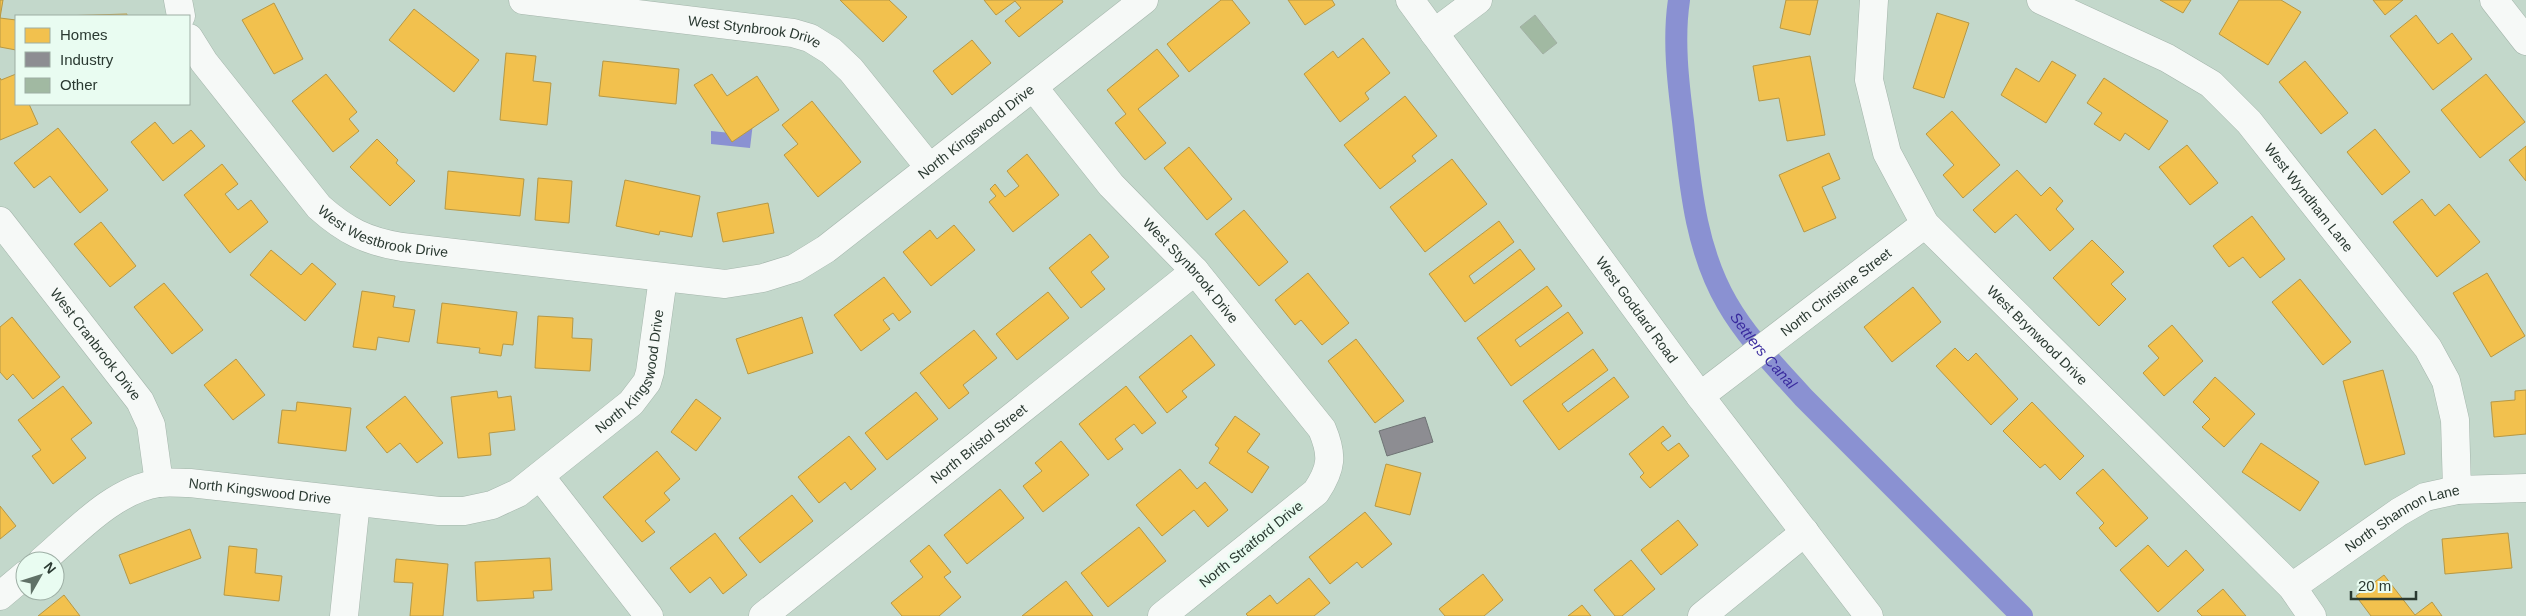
<svg xmlns="http://www.w3.org/2000/svg" width="2526" height="616" viewBox="0 0 2526 616" font-family="Arial,sans-serif">
	<rect width="100%" height="100%" fill="#c3d8cb"/>
	<polygon fill="#8a91d2" points="753,123 750,148 711,144 711,131 731,133"/>
	<g fill="#f2c14e" stroke="#b69845">
		<polygon points="0,0 3,0 0,18 16,20 16,50 0,47"/>
		<polygon points="840,0 889,0 907,17 883,42"/>
		<polygon points="984,0 1062,0 1063,2 1019,37 1005,21 1021,8 1015,1 996,15"/>
		<polygon points="1221,0 1232,0 1250,23 1189,72 1167,44"/>
		<polygon points="1288,0 1332,0 1335,5 1305,25"/>
		<polygon points="1786,0 1818,0 1810,35 1780,28"/>
		<polygon points="2160,0 2191,0 2183,13"/>
		<polygon points="2239,0 2281,0 2301,12 2268,65 2219,34"/>
		<polygon points="2373,0 2403,0 2385,15"/>
		<polygon points="274,3 303,59 274,74 242,20"/>
		<polygon points="414,9 479,60 454,92 389,40"/>
		<polygon points="1937,13 1969,23 1944,98 1913,88"/>
		<polygon points="127,14 127,16 60,16"/>
		<polygon points="2416,15 2438,44 2452,33 2472,59 2433,90 2390,36"/>
		<polygon points="1363,38 1390,73 1365,93 1369,99 1340,122 1304,74 1333,51 1338,58"/>
		<polygon points="972,40 991,63 952,95 933,71"/>
		<polygon points="1157,49 1179,76 1138,109 1166,143 1145,160 1115,123 1126,114 1107,90"/>
		<polygon points="506,53 536,56 533,81 551,83 547,125 500,120"/>
		<polygon points="1810,56 1825,135 1787,141 1779,98 1759,101 1753,66"/>
		<polygon points="603,61 679,69 676,104 599,96"/>
		<polygon points="2052,61 2076,75 2046,123 2001,95 2016,68 2039,82"/>
		<polygon points="2305,61 2348,113 2321,134 2279,82"/>
		<polygon points="16,74 16,104 29,104 38,124 0,140 0,78 1,80"/>
		<polygon points="326,74 357,112 349,119 359,131 333,152 292,101"/>
		<polygon points="712,74 727,96 757,76 779,110 732,142 694,85"/>
		<polygon points="2486,74 2525,122 2480,158 2441,110"/>
		<polygon points="2104,78 2168,121 2149,150 2125,133 2120,141 2094,124 2102,113 2087,103"/>
		<polygon points="1405,96 1437,136 1412,156 1416,161 1380,189 1344,145"/>
		<polygon points="812,101 861,162 818,197 784,155 798,144 782,125"/>
		<polygon points="1952,111 2000,165 1963,198 1943,175 1954,165 1926,134"/>
		<polygon points="155,122 173,144 191,130 205,146 163,181 131,142"/>
		<polygon points="58,128 108,190 80,213 50,176 34,188 14,163"/>
		<polygon points="2375,129 2410,172 2382,195 2347,152"/>
		<polygon points="377,139 398,160 396,163 415,181 390,206 350,167"/>
		<polygon points="2187,145 2218,183 2190,205 2159,167"/>
		<polygon points="2526,146 2526,181 2509,160"/>
		<polygon points="1189,147 1232,199 1207,220 1164,168"/>
		<polygon points="1829,153 1840,179 1822,187 1836,218 1804,232 1779,175"/>
		<polygon points="1027,154 1059,195 1013,232 989,202 996,196 990,189 995,184 1005,197 1019,186 1007,171"/>
		<polygon points="1452,159 1487,204 1425,252 1390,207"/>
		<polygon points="222,164 238,184 225,194 238,210 251,200 268,222 230,253 184,195"/>
		<polygon points="2017,170 2041,196 2050,187 2063,201 2056,209 2074,229 2050,251 2016,214 1995,233 1973,210"/>
		<polygon points="448,171 524,179 520,216 445,209"/>
		<polygon points="538,178 572,181 569,223 535,220"/>
		<polygon points="625,180 700,196 692,237 660,231 659,235 616,226"/>
		<polygon points="2422,199 2435,216 2449,204 2480,242 2437,277 2393,222"/>
		<polygon points="768,203 774,233 723,242 717,213"/>
		<polygon points="1244,210 1288,262 1259,286 1215,234"/>
		<polygon points="2252,216 2285,259 2260,278 2243,257 2229,267 2213,246"/>
		<polygon points="1499,221 1514,242 1469,276 1474,284 1520,249 1535,269 1465,322 1429,274"/>
		<polygon points="101,222 136,266 110,287 74,244"/>
		<polygon points="954,225 975,250 931,286 903,252 930,230 937,239"/>
		<polygon points="1090,234 1109,257 1091,272 1105,289 1081,308 1049,268"/>
		<polygon points="2092,240 2124,272 2111,284 2126,299 2099,326 2053,278"/>
		<polygon points="271,250 301,275 312,263 336,284 305,321 250,275"/>
		<polygon points="1308,273 1349,323 1322,345 1301,320 1295,325 1275,300"/>
		<polygon points="2487,273 2525,336 2491,357 2453,293"/>
		<polygon points="884,277 911,312 899,321 893,313 883,320 890,329 861,351 834,315"/>
		<polygon points="2300,279 2351,342 2323,365 2272,302"/>
		<polygon points="164,283 203,330 172,354 134,307"/>
		<polygon points="1547,286 1562,306 1515,340 1520,347 1568,312 1583,333 1511,386 1477,338"/>
		<polygon points="1913,287 1941,322 1892,362 1864,327"/>
		<polygon points="362,291 395,296 393,307 415,310 409,342 378,337 376,350 353,347"/>
		<polygon points="1048,292 1069,318 1017,360 996,334"/>
		<polygon points="442,303 517,312 513,345 503,344 501,356 479,353 480,348 437,343"/>
		<polygon points="538,316 573,318 572,338 592,339 590,371 535,368"/>
		<polygon points="12,317 60,377 33,399 13,374 7,380 0,372 0,327"/>
		<polygon points="802,317 813,353 748,374 736,339"/>
		<polygon points="2172,325 2203,361 2164,396 2143,373 2159,358 2148,346"/>
		<polygon points="974,330 997,358 963,385 969,393 949,409 920,373"/>
		<polygon points="1191,335 1215,365 1182,391 1187,397 1167,413 1139,377"/>
		<polygon points="1356,339 1404,401 1375,423 1328,361"/>
		<polygon points="1955,348 1968,361 1976,353 2018,399 1991,425 1936,366"/>
		<polygon points="1593,349 1608,370 1562,404 1568,412 1614,377 1629,397 1559,450 1523,401"/>
		<polygon points="236,359 265,395 233,420 204,385"/>
		<polygon points="2383,370 2405,454 2365,465 2343,381"/>
		<polygon points="2215,377 2255,414 2224,447 2202,427 2210,419 2193,402"/>
		<polygon points="63,386 92,423 71,439 86,458 53,484 32,456 41,450 18,420"/>
		<polygon points="1126,386 1156,423 1142,434 1134,424 1115,439 1123,449 1108,460 1079,424"/>
		<polygon points="2526,390 2526,434 2494,437 2491,402 2515,400 2515,391"/>
		<polygon points="497,391 498,398 511,396 515,430 489,433 491,455 458,458 451,397"/>
		<polygon points="916,392 938,419 887,460 865,433"/>
		<polygon points="405,396 443,443 417,463 400,443 387,453 366,427"/>
		<polygon points="696,399 721,418 696,451 671,432"/>
		<polygon points="297,402 351,408 346,451 278,443 282,410 296,411"/>
		<polygon points="2032,402 2084,456 2060,480 2045,464 2040,468 2003,431"/>
		<polygon points="1235,416 1260,434 1247,452 1269,467 1252,493 1209,463 1219,448 1215,445"/>
		<polygon points="1663,426 1671,436 1661,443 1668,451 1679,443 1689,456 1650,488 1640,477 1644,473 1629,454"/>
		<polygon points="849,436 876,469 851,490 845,482 819,503 798,477"/>
		<polygon points="1061,441 1089,475 1043,512 1023,486 1042,471 1035,463"/>
		<polygon points="2261,443 2319,482 2300,511 2242,472"/>
		<polygon points="657,451 680,479 664,493 670,500 645,521 655,532 642,542 603,497"/>
		<polygon points="1386,464 1421,473 1410,515 1375,506"/>
		<polygon points="1180,469 1197,489 1205,482 1228,510 1208,527 1194,510 1162,536 1136,505"/>
		<polygon points="2103,469 2148,518 2116,547 2099,528 2104,523 2076,493"/>
		<polygon points="1000,489 1024,518 967,564 944,535"/>
		<polygon points="792,495 813,521 760,563 739,538"/>
		<polygon points="0,506 16,526 0,539"/>
		<polygon points="1365,512 1392,544 1362,568 1357,562 1330,584 1309,557"/>
		<polygon points="1678,520 1698,545 1661,575 1641,550"/>
		<polygon points="1139,527 1166,561 1108,607 1081,573"/>
		<polygon points="190,529 201,558 130,584 119,555"/>
		<polygon points="715,533 747,575 723,594 710,577 690,593 670,568"/>
		<polygon points="2508,533 2512,568 2445,574 2442,539"/>
		<polygon points="929,545 951,572 944,577 961,597 939,616 902,616 891,603 923,577 910,561"/>
		<polygon points="2148,545 2168,567 2186,550 2204,570 2158,612 2120,570"/>
		<polygon points="229,546 257,549 255,573 282,576 279,601 224,595"/>
		<polygon points="550,558 552,590 533,591 534,598 477,601 475,562"/>
		<polygon points="396,559 448,564 443,616 410,616 413,583 394,582"/>
		<polygon points="1631,560 1655,589 1622,616 1615,616 1594,590"/>
		<polygon points="1483,574 1503,600 1484,616 1445,616 1439,609"/>
		<polygon points="2384,575 2415,615 2432,602 2442,616 2371,616 2356,596"/>
		<polygon points="1309,578 1330,603 1314,616 1248,616 1246,614 1270,595 1277,604"/>
		<polygon points="1066,581 1093,616 1022,616"/>
		<polygon points="2223,589 2246,616 2202,616 2197,611"/>
		<polygon points="64,595 80,616 38,616"/>
		<polygon points="1582,605 1591,616 1568,616"/>
	</g>
	<polygon fill="#8d8d92" stroke="#6f7475" points="1425,417 1433,442 1387,456 1379,431"/>
	<g fill="none" stroke-linecap="round" stroke-linejoin="round">
		<path stroke="#8a91d2" stroke-width="22" id="s1" d="M 1679,0 C 1673,39 1678,82 1683,121 C 1690,183 1695,248 1727,303 C 1747,338 1777,368 1803,397 L 2022,616"/>
	</g>
	<polygon fill="#a1b9a2" stroke="#a2b0a4" points="1535,15 1557,43 1543,54 1520,27"/>
	<g fill="none" stroke-linecap="round" stroke-linejoin="round">
		<g stroke="#a4b5ab" stroke-width="29">
			<g id="minor">
				<polyline points="178,0 181,16"/>
				<path id="s2" d="M 523,0 L 793,33 L 810,38 L 831,51 L 851,70 L 929,167"/>
				<path id="s3" d="M 1410,0 L 1700,396 L 1869,616"/>
				<path id="s4" d="M 1874,0 L 1869,80 L 1887,153 L 1925,224 L 2292,587 L 2312,616"/>
				<path id="s5" d="M 2041,0 L 2167,58 L 2211,84 L 2249,122 L 2428,348 L 2446,381 L 2455,420 L 2457,490"/>
				<polyline points="2494,0 2526,41"/>
				<polyline points="1434,33 1478,0"/>
				<path id="s6" d="M 189,38 L 204,62 L 319,207 C 346,231 366,241 402,247 L 725,284 L 763,278 L 795,268 L 826,249 L 1144,0"/>
				<path id="s7" d="M 1034,88 L 1111,185 L 1195,271 L 1322,429 C 1333,455 1332,468 1316,492 L 1162,616"/>
				<path id="s8" d="M 0,221 L 140,401 L 151,425 L 159,483"/>
				<path id="s9" d="M 1700,396 L 1925,224"/>
				<polyline points="540,476 649,616"/>
				<path id="s10" d="M 42,561 C 76,532 113,490 159,483 C 169,482 180,483 190,483 L 439,511 L 464,511 L 492,505 L 518,493 L 631,403 L 647,382 L 650,372 L 663,278"/>
				<path id="s11" d="M 2292,587 L 2399,512 L 2425,497 L 2457,490 L 2526,488"/>
				<polyline points="0,596 25,575"/>
				<polyline points="344,616 356,502"/>
				<path id="s12" d="M 763,616 L 1195,271"/>
				<polyline points="1702,616 1805,532"/>
			</g>
		</g>
		<use href="#minor" stroke="#f6f9f7" stroke-width="28"/>
	</g>
	<g text-anchor="middle" stroke-width="5" stroke-linejoin="round" paint-order="stroke">
		<g font-size="14" fill="#2a3931" stroke="#e9fcf1">
			<text dy="5" stroke="none"><textPath href="#s2" startOffset="234">West Stynbrook Drive</textPath></text>
			<text dy="5" stroke="none"><textPath href="#s6" startOffset="931">North Kingswood Drive</textPath></text>
			<text dy="5" stroke="none"><textPath href="#s5" startOffset="340">West Wyndham Lane</textPath></text>
			<text dy="5" stroke="none"><textPath href="#s6" startOffset="284">West Westbrook Drive</textPath></text>
			<text dy="5" stroke="none"><textPath href="#s7" startOffset="241">West Stynbrook Drive</textPath></text>
			<text dy="5" stroke="none"><textPath href="#s9" startOffset="171">North Christine Street</textPath></text>
			<text dy="5" stroke="none"><textPath href="#s3" startOffset="384">West Goddard Road</textPath></text>
			<text dy="5" stroke="none"><textPath href="#s4" startOffset="394">West Brynwood Drive</textPath></text>
			<text dy="5" stroke="none"><textPath href="#s8" startOffset="156">West Cranbrook Drive</textPath></text>
			<text dy="5" stroke="none"><textPath href="#s10" startOffset="679">North Kingswood Drive</textPath></text>
			<text dy="5" stroke="none"><textPath href="#s12" startOffset="276">North Bristol Street</textPath></text>
			<text dy="5" stroke="none"><textPath href="#s10" startOffset="244">North Kingswood Drive</textPath></text>
			<text dy="5" stroke="none"><textPath href="#s11" startOffset="131">North Shannon Lane</textPath></text>
			<text transform="translate(1251 544) rotate(-39)" y="5">North Stratford Drive</text>
		</g>
		<g font-size="15" font-style="italic" fill="#392a9e" stroke="#e9fcf1">
			<text dy="5" stroke="none"><textPath href="#s1" startOffset="370">Settlers Canal</textPath></text>
		</g>
	</g>
	<rect x="15" y="15" width="175" height="90" fill="#e9fcf1" stroke="#9daea4"/>
	<rect x="25" y="28" width="25" height="15" fill="#f2c14e" stroke="#9daea4"/>
	<text x="60" y="40" font-size="15" fill="#2a3931">Homes</text>
	<rect x="25" y="52" width="25" height="15" fill="#8d8d92" stroke="#9daea4"/>
	<text x="60" y="65" font-size="15" fill="#2a3931">Industry</text>
	<rect x="25" y="78" width="25" height="15" fill="#a1b9a2" stroke="#9daea4"/>
	<text x="60" y="90" font-size="15" fill="#2a3931">Other</text>
	<g transform="translate(40 576) rotate(51)"><circle r="24" fill="#e9fcf1" stroke="#9daea4"/>
	<path d="M0-4L9 19L0 12L-9 19Z" fill="#607167"/>
	<text y="-8" font-size="14" font-weight="bold" text-anchor="middle" fill="#2a3931">N</text>
	</g>
	<path d="M2351 591v8h65v-8" fill="none" stroke="#2a3931" stroke-width="2.5"/>
	<text x="2358" y="591" font-size="15" fill="#2a3931" stroke="#e9fcf1" stroke-width="4" paint-order="stroke">20 m</text>
</svg>
